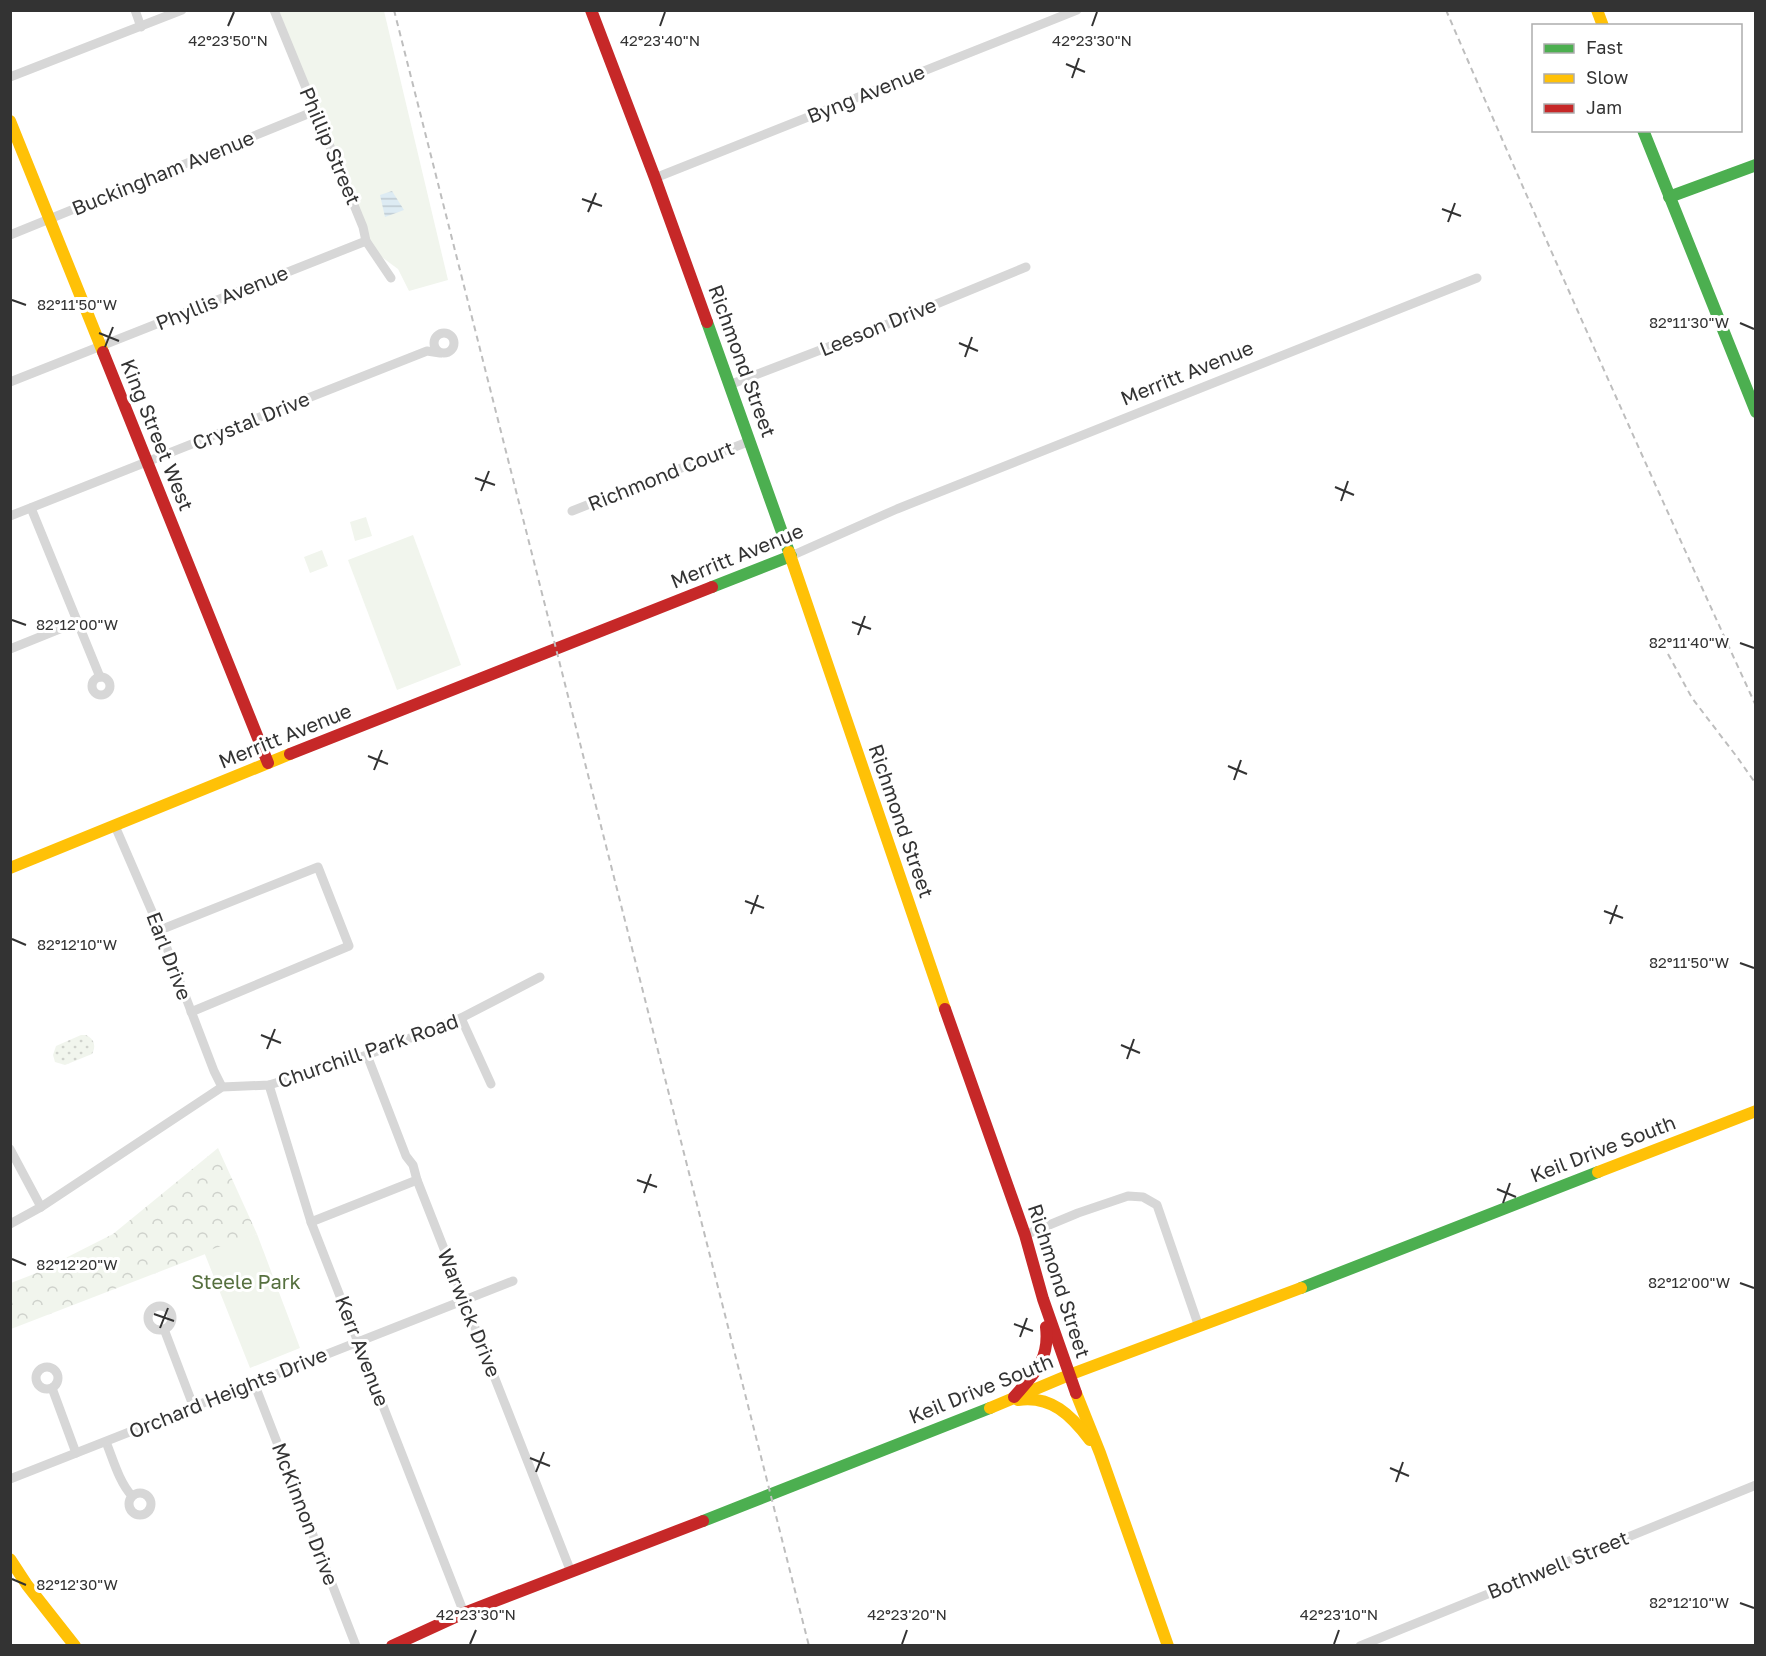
<svg xmlns="http://www.w3.org/2000/svg" width="1766" height="1656" viewBox="0 0 1766 1656" font-family="'Golos Text',sans-serif">
	<defs>
		<pattern id="grass-dots" width="8" height="8" patternUnits="userSpaceOnUse" patternTransform="scale(1.5)"><rect width="8" height="8" fill="#f1f5ed"/><path d="M2 2h.1M6 6h.1" fill="none" stroke="#cfd2cc" stroke-width="1.8" stroke-linecap="round"/></pattern>
		<pattern id="forest-crowns" width="20" height="18" patternUnits="userSpaceOnUse" patternTransform="scale(1.5)"><rect width="20" height="18" fill="#f1f5ed"/><path d="M2 6a3 3 0 1 1 6 0M12 15a3 3 0 1 1 6 0" fill="none" stroke="#cfd2cc"/></pattern>
		<pattern id="water-rules" width="6" height="5" patternUnits="userSpaceOnUse" patternTransform="scale(1.5)"><rect width="6" height="5" fill="#ddebf3"/><path d="M0 2.5h6" fill="none" stroke="#becad1"/></pattern>
	</defs>
	<rect width="100%" height="100%" fill="#fff"/>
	<path fill="url(#grass-dots)" d="M 81,1035 L 86,1035 C 95,1039 96,1047 92,1054 L 65,1065 L 55,1062 L 53,1055 L 56,1046 Z"/>
	<polygon fill="url(#forest-crowns)" points="218,1148 257,1234 11,1329 11,1283 34,1274 113,1234"/>
	<g fill="#f1f5ed">
		<polygon points="279,11 384,11 448,280 409,291 398,269 379,255 371,244"/>
		<polygon points="366,517 372,536 355,541 350,522"/>
		<polygon points="413,535 461,665 397,690 348,560"/>
		<polygon points="322,550 328,566 310,573 304,557"/>
		<polygon points="257,1234 300,1348 250,1368 204,1252"/>
	</g>
	<polygon fill="url(#water-rules)" points="392,191 404,210 385,217 380,195"/>
	<g fill="none" stroke-linecap="round" stroke-linejoin="round">
		<g stroke="#d7d7d7" stroke-width="9">
			<polyline points="135,10 141,27"/>
			<polyline points="274,10 363,227 366,241 391,278"/>
			<polyline points="10,77 182,10"/>
			<polyline points="655,178 1077,10"/>
			<polyline points="10,235 315,111"/>
			<circle cx="444" cy="343" r="10"/>
			<polyline points="10,382 366,241"/>
			<polyline points="729,385 883,326 1026,267"/>
			<polyline points="31,508 100,677"/>
			<polyline points="572,511 750,441"/>
			<polyline points="10,516 427,351 440,353"/>
			<polyline points="791,556 897,509 1477,278"/>
			<polyline points="10,649 77,622"/>
			<circle cx="101" cy="686" r="9"/>
			<polyline points="115,826 160,930 214,1071 222,1087"/>
			<polyline points="160,930 318,867 349,946 191,1012"/>
			<polyline points="461,1018 491,1084"/>
			<polyline points="367,1055 406,1156 413,1165 417,1180 571,1572"/>
			<polyline points="269,1085 311,1222 464,1613"/>
			<polyline points="10,1149 41,1207"/>
			<polyline points="311,1222 417,1180"/>
			<polyline points="10,1224 41,1207 222,1087 269,1085 367,1055 461,1018 540,977"/>
			<polyline points="1025,1235 1078,1213 1128,1196 1143,1197 1157,1205 1199,1327"/>
			<circle cx="160" cy="1318" r="12"/>
			<polyline points="164,1329 194,1408"/>
			<circle cx="47" cy="1378" r="11"/>
			<polyline points="254,1383 356,1646"/>
			<polyline points="52,1388 76,1453"/>
			<path d="M 106,1442 C 113,1459 119,1482 132,1496"/>
			<polyline points="10,1479 513,1281"/>
			<circle cx="140" cy="1504" r="11"/>
			<polyline points="1360,1646 1756,1485"/>
		</g>
		<g stroke="#4caf50" stroke-width="12">
			<polyline points="1643,130 1756,412"/>
			<polyline points="1669,197 1756,165"/>
			<polyline points="707,322 789,552"/>
			<polyline points="712,587 791,556"/>
			<polyline points="1301,1288 1598,1172"/>
			<polyline points="703,1521 990,1408"/>
		</g>
		<g stroke="#ffc107" stroke-width="12">
			<polyline points="1597,10 1603,26"/>
			<polyline points="10,121 103,352"/>
			<polyline points="789,552 945,1009"/>
			<polyline points="10,868 290,754"/>
			<polyline points="1598,1172 1756,1111"/>
			<polyline points="1076,1393 1100,1453 1168,1646"/>
			<path d="M 1018,1400 C 1051,1395 1071,1415 1090,1440"/>
			<polyline points="990,1408 1069,1375 1301,1288"/>
			<polyline points="10,1559 27,1585 75,1646"/>
		</g>
		<g stroke="#c62828" stroke-width="12">
			<polyline points="591,10 655,178 707,322"/>
			<polyline points="103,352 268,763"/>
			<polyline points="290,754 712,587"/>
			<polyline points="945,1009 1025,1235 1043,1299 1076,1393"/>
			<path d="M 1014,1397 C 1034,1374 1050,1360 1046,1327"/>
			<polyline points="392,1646 464,1613 703,1521"/>
		</g>
		<g stroke="#bebebe" stroke-width="2" stroke-dasharray="6 4.5" stroke-linecap="butt">
			<polyline points="394,10 809,1646"/>
			<path d="M 1446,10 C 1547,244 1650,475 1756,706"/>
			<polyline points="1668,654 1692,698 1737,757 1756,784"/>
		</g>
	</g>
	<path fill="none" stroke="#333" stroke-width="2" d="M 228,26 L 234,12M 660,26 L 665,12M 1092,26 L 1097,12M 1066,64 L 1085,72M 1072,78 L 1079,58M 582,199 L 602,206M 1442,209 L 1461,216M 588,212 L 596,193M 1448,222 L 1455,203M 12,300 L 26,305M 1740,323 L 1754,329M 99,333 L 119,341M 959,343 L 978,351M 105,347 L 113,327M 965,357 L 972,337M 475,478 L 495,485M 1335,487 L 1354,495M 481,491 L 489,471M 1341,501 L 1348,481M 12,620 L 26,625M 852,622 L 871,629M 858,635 L 865,616M 1740,643 L 1754,648M 368,756 L 388,764M 1228,766 L 1247,774M 374,770 L 382,750M 1234,780 L 1241,760M 745,901 L 764,908M 1604,911 L 1623,918M 751,914 L 758,895M 1610,924 L 1617,905M 12,939 L 26,945M 1740,963 L 1754,968M 261,1035 L 281,1043M 1121,1045 L 1140,1053M 267,1049 L 275,1029M 1127,1059 L 1134,1039M 637,1180 L 657,1187M 1497,1189 L 1516,1197M 644,1193 L 651,1174M 1503,1203 L 1510,1183M 12,1259 L 26,1265M 1740,1283 L 1754,1288M 154,1314 L 174,1321M 1014,1324 L 1033,1331M 160,1328 L 168,1308M 1020,1337 L 1027,1318M 530,1458 L 550,1466M 1390,1468 L 1409,1476M 536,1472 L 544,1452M 1396,1482 L 1403,1462M 12,1579 L 26,1585M 1740,1603 L 1754,1608M 470,1644 L 476,1630M 902,1644 L 907,1630M 1334,1644 L 1339,1630"/>
	<g text-anchor="middle" stroke-width="6" stroke-linejoin="round" paint-order="stroke">
		<g font-size="20" fill="#333" stroke="#fff">
			<text transform="translate(866 94) rotate(-22)" y="7">Byng Avenue</text>
			<text transform="translate(330 146) rotate(67)" y="7">Phillip Street</text>
			<text transform="translate(163 173) rotate(-22)" y="7">Buckingham Avenue</text>
			<text transform="translate(222 298) rotate(-22)" y="7">Phyllis Avenue</text>
			<text transform="translate(878 327) rotate(-22)" y="7">Leeson Drive</text>
			<text transform="translate(742 361) rotate(70)" y="7">Richmond Street</text>
			<text transform="translate(1187 373) rotate(-22)" y="7">Merritt Avenue</text>
			<text transform="translate(251 421) rotate(-22)" y="7">Crystal Drive</text>
			<text transform="translate(157 435) rotate(68)" y="7">King Street West</text>
			<text transform="translate(661 476) rotate(-22)" y="7">Richmond Court</text>
			<text transform="translate(737 556) rotate(-22)" y="7">Merritt Avenue</text>
			<text transform="translate(285 736) rotate(-22)" y="7">Merritt Avenue</text>
			<text transform="translate(901 821) rotate(71)" y="7">Richmond Street</text>
			<text transform="translate(169 956) rotate(69)" y="7">Earl Drive</text>
			<text transform="translate(368 1051) rotate(-19)" y="7">Churchill Park Road</text>
			<text transform="translate(1603 1149) rotate(-21)" y="7">Keil Drive South</text>
			<text transform="translate(1059 1281) rotate(72)" y="7">Richmond Street</text>
			<text transform="translate(469 1313) rotate(68)" y="7">Warwick Drive</text>
			<text transform="translate(362 1351) rotate(69)" y="7">Kerr Avenue</text>
			<text transform="translate(981 1389) rotate(-22)" y="7">Keil Drive South</text>
			<text transform="translate(228 1393) rotate(-22)" y="7">Orchard Heights Drive</text>
			<text transform="translate(305 1514) rotate(69)" y="7">McKinnon Drive</text>
			<text transform="translate(1558 1565) rotate(-22)" y="7">Bothwell Street</text>
		</g>
		<g font-size="20" fill="#56703f" stroke="#fff">
			<text x="246" y="1289">Steele Park</text>
		</g>
	</g>
	<g font-size="15" text-anchor="middle" fill="#333" stroke="#fff" stroke-width="6" stroke-linejoin="round" paint-order="stroke">
		<text x="228" y="46">42°23'50"N</text>
		<text x="660" y="46">42°23'40"N</text>
		<text x="1092" y="46">42°23'30"N</text>
		<text x="77" y="310">82°11'50"W</text>
		<text x="1689" y="328">82°11'30"W</text>
		<text x="77" y="630">82°12'00"W</text>
		<text x="1689" y="648">82°11'40"W</text>
		<text x="77" y="950">82°12'10"W</text>
		<text x="1689" y="968">82°11'50"W</text>
		<text x="77" y="1270">82°12'20"W</text>
		<text x="1689" y="1288">82°12'00"W</text>
		<text x="77" y="1590">82°12'30"W</text>
		<text x="1689" y="1608">82°12'10"W</text>
		<text x="476" y="1620">42°23'30"N</text>
		<text x="907" y="1620">42°23'20"N</text>
		<text x="1339" y="1620">42°23'10"N</text>
	</g>
	<rect width="1766" height="1656" fill="none" stroke="#333333" stroke-width="24"/>
	<rect x="1532" y="24" width="210" height="108" fill="#ffffff" stroke="#adadad" stroke-width="1.5"/>
	<rect x="1544" y="44" width="30" height="9" fill="#4caf50" stroke="#adadad" stroke-width="1.5"/>
	<text x="1586" y="54" font-size="18" fill="#333333">Fast</text>
	<rect x="1544" y="74" width="30" height="9" fill="#ffc107" stroke="#adadad" stroke-width="1.5"/>
	<text x="1586" y="84" font-size="18" fill="#333333">Slow</text>
	<rect x="1544" y="104" width="30" height="9" fill="#c62828" stroke="#adadad" stroke-width="1.5"/>
	<text x="1586" y="114" font-size="18" fill="#333333">Jam</text>
</svg>
